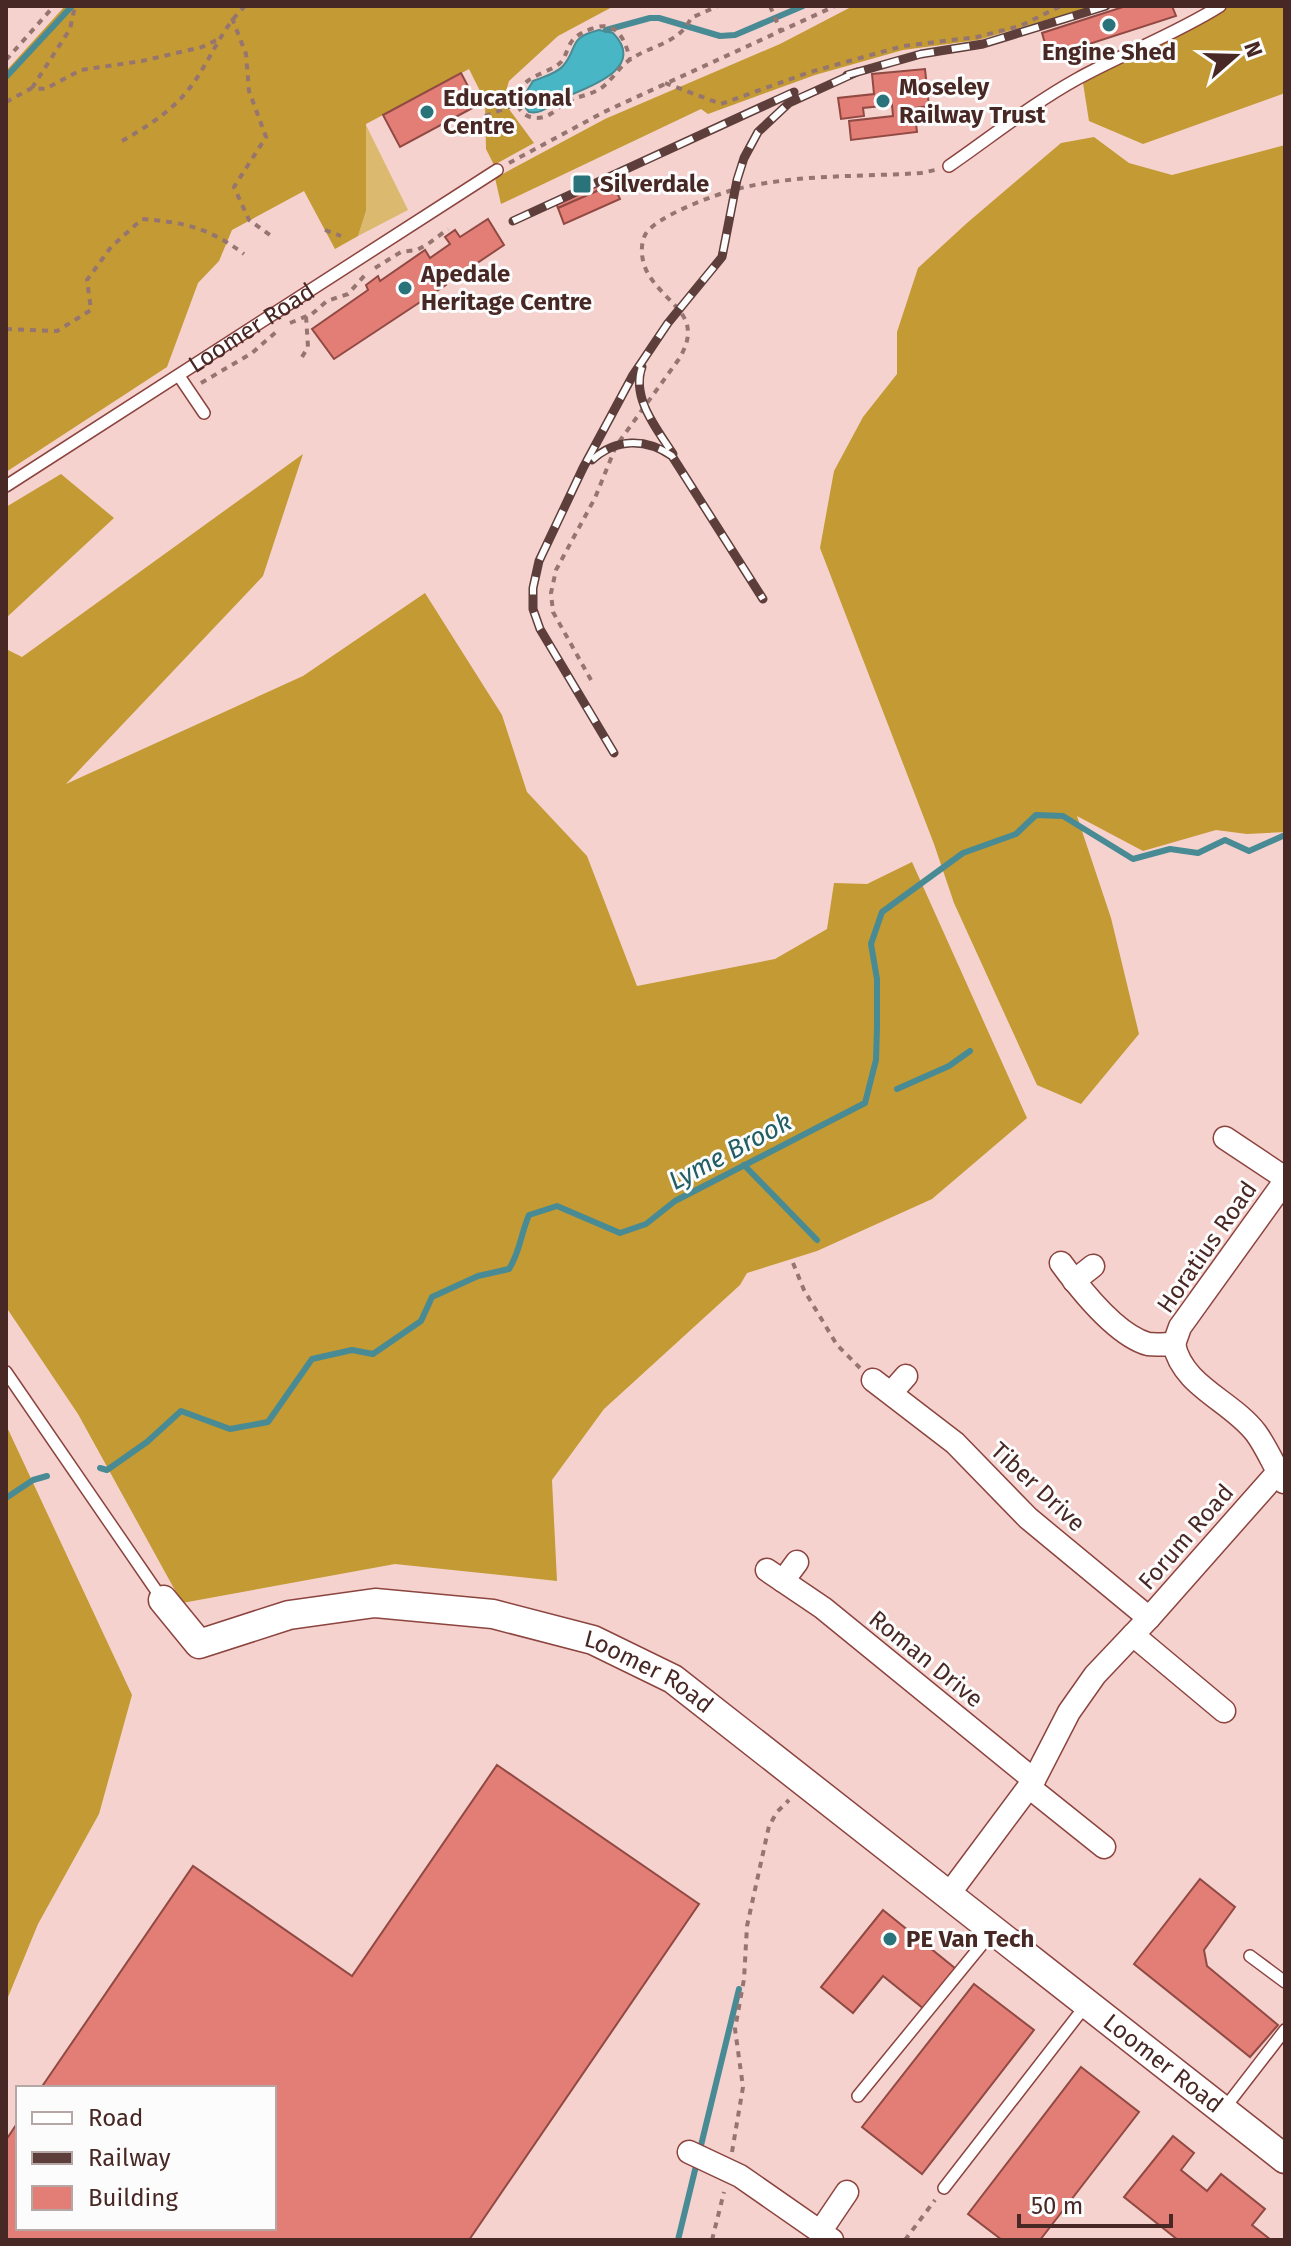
<svg xmlns="http://www.w3.org/2000/svg" width="1291" height="2246" viewBox="0 0 1291 2246" font-family="'Fira Sans',sans-serif">
	<rect width="100%" height="100%" fill="#f5d2ce"/>
	<polygon fill="#dbb96e" points="366,125 408,210 358,236 366,211"/>
	<g fill="#c39a33">
		<polygon points="65,6 614,6 558,36 509,81 503,101 534,143 494,165 486,149 485,101 469,69 366,124 366,211 358,236 335,249 304,191 232,230 219,261 198,283 167,367 6,472 6,71"/>
		<polygon points="853,6 1094,6 978,40 903,50 815,75 708,114 701,109 501,204 495,178 605,119 780,44"/>
		<polygon points="1230,6 1285,6 1285,93 1143,144 1089,121 1083,83"/>
		<polygon points="1094,137 1129,163 1172,175 1285,145 1285,832 1247,834 1216,830 1143,851 1077,816 1111,918 1139,1034 1081,1104 1037,1085 954,903 934,844 820,548 834,471 863,417 897,374 897,332 918,268 967,223 1061,143"/>
		<polygon points="303,454 263,576 66,784 303,676 425,593 502,715 527,792 587,856 637,986 775,959 827,929 834,883 867,884 912,862 1027,1118 932,1199 817,1251 747,1273 740,1285 604,1409 552,1480 557,1581 395,1564 182,1603 78,1414 6,1307 6,649 22,657"/>
		<polygon points="61,474 114,518 6,618 6,507"/>
		<polygon points="6,1425 132,1695 99,1814 38,1924 6,2002"/>
	</g>
	<path fill="#48b6c4" stroke="#488b94" stroke-width="2" d="M 599,30 L 613,33 C 648,69 586,88 563,98 C 551,103 543,115 529,112 C 518,102 527,91 533,81 C 543,77 556,74 563,66 C 579,47 567,38 599,30 Z"/>
	<g fill="none" stroke-linecap="round" stroke-linejoin="round">
		<g stroke="#488b94" stroke-width="6">
			<polyline points="606,30 650,18 659,18 720,36 735,35 803,6"/>
			<polyline points="6,77 72,6"/>
			<polyline points="897,1089 949,1066 970,1051"/>
			<polyline points="744,1165 817,1240"/>
			<path d="M 100,1468 L 107,1470 L 147,1442 L 181,1411 L 230,1429 L 268,1422 L 312,1359 L 352,1350 L 373,1354 L 421,1321 L 432,1297 L 478,1276 L 509,1269 C 520,1252 521,1233 529,1215 L 557,1206 L 620,1233 L 646,1224 L 675,1201 L 865,1103 L 876,1060 L 877,1027 L 877,979 L 871,944 L 882,912 L 963,853 L 1016,834 L 1036,815 L 1063,816 L 1133,859 L 1170,849 L 1198,853 L 1225,840 L 1249,851 L 1285,835"/>
			<polyline points="6,1498 33,1480 47,1476"/>
			<polyline points="678,2240 739,1989"/>
		</g>
	</g>
	<g fill="#e27e75" stroke="#914943" stroke-width="2">
		<polygon points="1126,6 1172,6 1176,16 1049,57 1042,33"/>
		<polygon points="925,69 929,106 914,108 917,132 851,140 849,121 893,116 892,105 863,108 864,116 841,119 838,98 874,94 872,74"/>
		<polygon points="461,73 478,105 400,147 383,115"/>
		<polygon points="611,179 613,184 558,208 556,203"/>
		<polygon points="613,184 620,199 564,224 558,208"/>
		<polygon points="488,219 504,245 455,278 447,268 439,273 446,285 334,359 312,329 368,290 366,285 378,276 380,281 425,250 430,258 450,244 445,237 455,230 460,237"/>
		<polygon points="497,1765 699,1904 469,2240 6,2240 6,2140 18,2122 18,2228 274,2228 274,2088 41,2088 193,1866 352,1976"/>
		<polygon points="1200,1879 1235,1907 1204,1950 1207,1966 1278,2025 1250,2057 1134,1964"/>
		<polygon points="883,1910 956,1969 924,2009 883,1976 853,2013 821,1987"/>
		<polygon points="974,1984 1034,2030 922,2174 862,2127"/>
		<polygon points="1081,2067 1139,2112 1040,2240 1002,2240 968,2214"/>
		<polygon points="1173,2136 1194,2153 1181,2170 1207,2191 1221,2174 1265,2209 1252,2225 1271,2240 1178,2240 1124,2197"/>
	</g>
	<g fill="none" stroke-linecap="round" stroke-linejoin="round">
		<g stroke="#8c443f" stroke-width="14">
			<g id="service">
				<path d="M 949,166 C 991,137 1032,104 1077,79 C 1124,53 1174,35 1220,6"/>
				<polyline points="179,376 204,413"/>
				<path id="s1" d="M 6,486 L 497,170"/>
				<polyline points="6,1372 162,1599"/>
				<polyline points="1250,1956 1285,1982"/>
				<polyline points="858,2096 993,1931"/>
				<polyline points="1224,2109 1285,2030"/>
				<polyline points="944,2188 1086,2005"/>
			</g>
		</g>
		<g stroke="#8c443f" stroke-width="25">
			<g id="minor">
				<polyline points="1225,1138 1285,1178"/>
				<path d="M 1061,1263 C 1080,1289 1116,1335 1148,1344 C 1156,1345 1166,1344 1174,1344 C 1182,1386 1232,1401 1256,1433 C 1267,1448 1274,1466 1284,1482"/>
				<polyline points="1074,1281 1093,1266"/>
				<polyline points="1174,1344 1180,1327 1285,1181"/>
				<polyline points="873,1380 955,1443 1028,1518 1149,1618"/>
				<polyline points="891,1393 906,1376"/>
				<polyline points="767,1570 823,1608 1034,1780"/>
				<polyline points="783,1581 797,1562"/>
				<polyline points="1133,1635 1224,1711"/>
				<polyline points="1029,1787 1104,1847"/>
				<polyline points="949,1894 1034,1780 1069,1712 1095,1675 1149,1618 1278,1472"/>
				<polyline points="689,2152 740,2176 832,2240"/>
				<polyline points="820,2232 847,2192"/>
			</g>
		</g>
		<g stroke="#8c443f" stroke-width="31">
			<g id="tertiary">
				<path id="s2" d="M 163,1600 L 199,1644 L 289,1615 L 375,1603 L 493,1614 L 593,1640 L 673,1679 L 1285,2159"/>
			</g>
		</g>
		<g stroke="#967571" stroke-width="4" stroke-dasharray="6 6" stroke-linecap="butt">
			<polyline points="770,6 781,32"/>
			<polyline points="232,18 246,54 249,91 266,137 234,187 249,220 274,238"/>
			<polyline points="6,60 54,6"/>
			<polyline points="665,83 721,104 810,72 903,46 977,37 1020,26 1061,6"/>
			<polyline points="32,88 70,29 75,6"/>
			<polyline points="6,102 32,88 45,89 81,70 142,61 202,47 219,39"/>
			<path d="M 517,104 C 517,75 545,76 560,63 C 566,58 567,47 572,41 C 578,34 585,31 594,28 C 617,20 625,40 630,59"/>
			<path d="M 485,116 L 517,104 C 523,119 539,122 552,113 C 557,110 561,104 566,102 C 580,95 594,95 605,85 C 614,77 621,65 631,59 C 652,45 680,43 691,18 L 718,6"/>
			<path d="M 122,141 C 148,126 174,110 192,85 C 211,59 221,29 245,6"/>
			<polyline points="509,163 604,112 835,6"/>
			<polyline points="325,230 341,236"/>
			<polyline points="375,268 401,252 417,250 428,244 448,229"/>
			<polyline points="290,323 312,314 327,301 348,294 365,275"/>
			<path d="M 6,329 L 57,331 L 91,310 L 87,280 L 111,247 L 142,219 C 184,222 209,228 244,254"/>
			<polyline points="302,357 308,347 306,316"/>
			<polyline points="201,383 252,353 276,332"/>
			<path d="M 591,680 L 553,612 L 551,593 L 556,570 L 595,498 L 616,446 L 679,359 C 704,317 671,308 650,277 C 642,265 639,248 645,235 C 654,217 716,194 737,189 C 796,174 860,177 921,173 L 935,170"/>
			<polyline points="793,1263 804,1290 837,1345 860,1368"/>
			<polyline points="732,2152 743,2087 735,2029 744,1979 747,1926 769,1826 777,1812 789,1800"/>
			<polyline points="712,2240 724,2192"/>
			<polyline points="905,2240 935,2200"/>
		</g>
		<use href="#service" stroke="#fff" stroke-width="11"/>
		<use href="#minor" stroke="#fff" stroke-width="22"/>
		<use href="#tertiary" stroke="#fff" stroke-width="28"/>
		<g stroke="#5e3e3a" stroke-width="9">
			<g id="rail">
				<polyline points="847,75 921,54 983,44 1106,6"/>
				<polyline points="513,221 794,92"/>
				<path d="M 642,367 C 631,398 657,429 673,454"/>
				<path d="M 592,460 C 616,438 646,438 672,456 L 763,599"/>
				<polyline points="614,753 540,629 533,609 533,588 539,561 583,468 633,375 668,323 722,257 737,180 744,158 758,132 789,103 857,72"/>
			</g>
		</g>
		<use href="#rail" stroke="#fcfcfc" stroke-width="6" stroke-dasharray="18" stroke-linecap="butt"/>
	</g>
	<g fill="#2a737b" stroke="#fcfcfc" stroke-width="3">
		<circle cx="1109" cy="25" r="8"/>
		<circle cx="883" cy="101" r="8"/>
		<circle cx="427" cy="112" r="8"/>
		<rect x="572" y="174" width="20" height="20" rx="4"/>
		<circle cx="405" cy="288" r="8"/>
		<circle cx="890" cy="1939" r="8"/>
	</g>
	<g text-anchor="middle" stroke-width="6" stroke-linejoin="round" paint-order="stroke">
		<g font-size="24" font-weight="bold" fill="#482824" stroke="#fcfcfc" text-anchor="start">
			<text x="1109" y="60" text-anchor="middle">Engine Shed</text>
			<text x="899" y="95">Moseley<tspan x="899" dy="28">Railway Trust</tspan></text>
			<text x="443" y="106">Educational<tspan x="443" dy="28">Centre</tspan></text>
			<text x="600" y="192">Silverdale</text>
			<text x="421" y="282">Apedale<tspan x="421" dy="28">Heritage Centre</tspan></text>
			<text x="906" y="1947">PE Van Tech</text>
		</g>
		<g font-size="24" fill="#482824" stroke="#fcfcfc">
			<text dy="8" stroke="none"><textPath href="#s1" startOffset="292">Loomer Road</textPath></text>
			<text transform="translate(1207 1247) rotate(-55)" y="8">Horatius Road</text>
			<text transform="translate(1038 1487) rotate(43)" y="8">Tiber Drive</text>
			<text transform="translate(1186 1537) rotate(-49)" y="8">Forum Road</text>
			<text transform="translate(926 1659) rotate(39)" y="8">Roman Drive</text>
			<text dy="8" stroke="none"><textPath href="#s2" startOffset="524">Loomer Road</textPath></text>
			<text dy="8" stroke="none"><textPath href="#s2" startOffset="1172">Loomer Road</textPath></text>
		</g>
		<g font-size="26" font-style="italic" fill="#215e65" stroke="#fcfcfc">
			<text transform="translate(730 1151) rotate(-28)" y="9">Lyme Brook</text>
		</g>
	</g>
	<rect width="1291" height="2246" fill="none" stroke="#482824" stroke-width="16"/>
	<rect x="16" y="2086" width="260" height="144" fill="#fcfcfc" stroke="#b4a7a6" stroke-width="2"/>
	<rect x="32" y="2112" width="40" height="12" fill="#ffffff" stroke="#b4a7a6" stroke-width="2"/>
	<text x="88" y="2126" font-size="24" fill="#482824">Road</text>
	<rect x="32" y="2152" width="40" height="12" fill="#5e3e3a" stroke="#b4a7a6" stroke-width="2"/>
	<text x="88" y="2166" font-size="24" fill="#482824">Railway</text>
	<rect x="32" y="2186" width="40" height="24" fill="#e27e75" stroke="#b4a7a6" stroke-width="2"/>
	<text x="88" y="2206" font-size="24" fill="#482824">Building</text>
	<g transform="translate(1235 56) rotate(70)" stroke="#fcfcfc" stroke-width="6" paint-order="stroke">
	<path d="M0-6L14 30L0 20L-14 30Z" fill="#482824"/>
	<text y="-12" font-size="22" font-weight="bold" text-anchor="middle" fill="#482824">N</text>
	</g>
	<path d="M1019 2214v12h152v-12" fill="none" stroke="#482824" stroke-width="4"/>
	<text x="1031" y="2214" font-size="24" fill="#482824" stroke="#fcfcfc" stroke-width="6" paint-order="stroke">50 m</text>
</svg>
